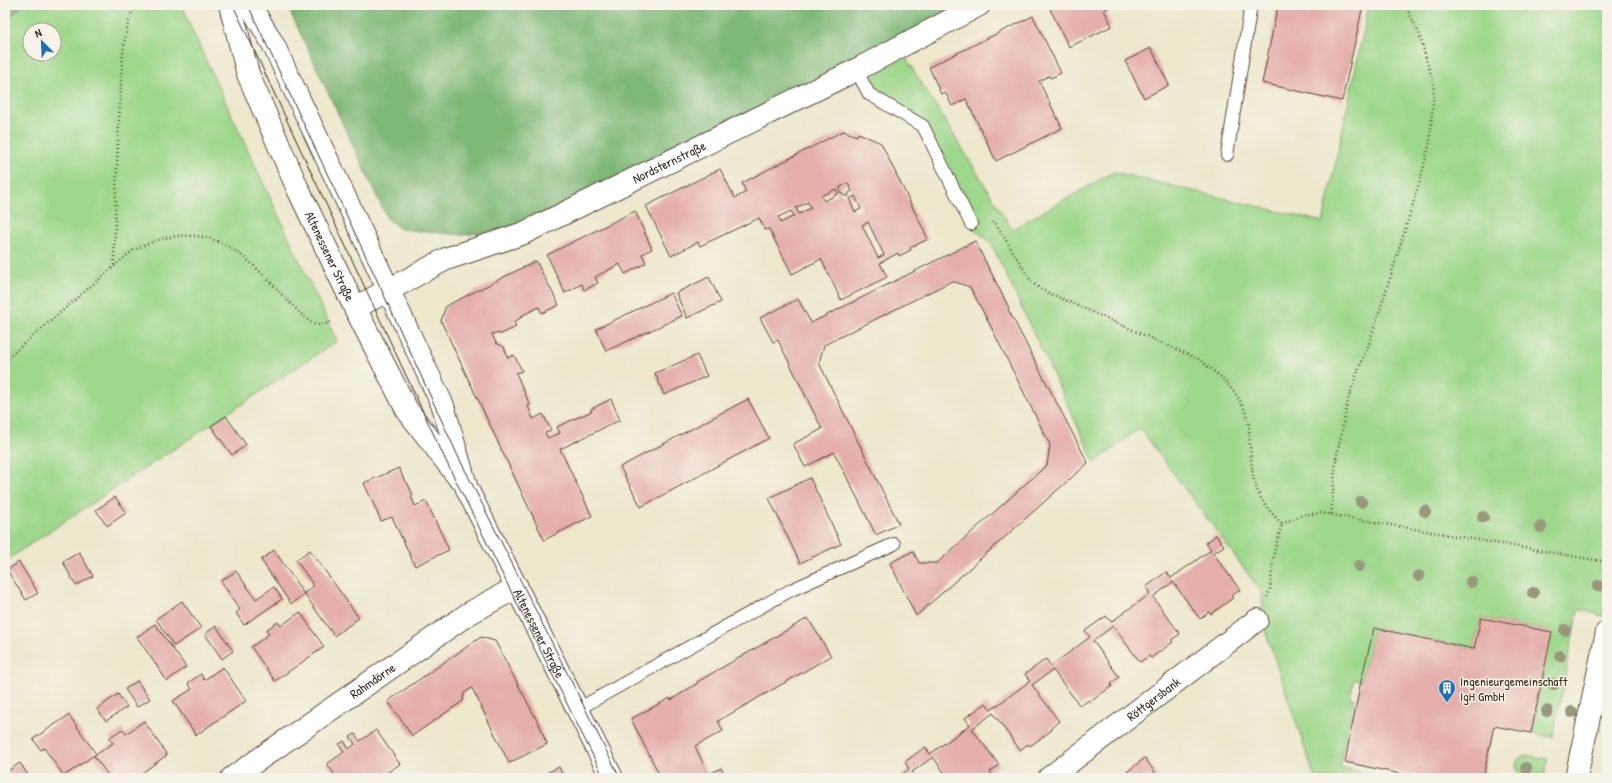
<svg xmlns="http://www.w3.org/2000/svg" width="1612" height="783" viewBox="0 0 1612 783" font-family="'Patrick Hand',sans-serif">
	<rect width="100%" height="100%" fill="#f7f3e8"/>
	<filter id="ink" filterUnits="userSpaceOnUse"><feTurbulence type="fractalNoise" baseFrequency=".025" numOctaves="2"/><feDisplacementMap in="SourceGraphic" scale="8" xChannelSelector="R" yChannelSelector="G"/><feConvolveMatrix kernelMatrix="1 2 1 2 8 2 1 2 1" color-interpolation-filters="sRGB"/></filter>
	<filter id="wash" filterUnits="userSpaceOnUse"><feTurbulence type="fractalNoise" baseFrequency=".012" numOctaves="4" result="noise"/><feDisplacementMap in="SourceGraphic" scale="16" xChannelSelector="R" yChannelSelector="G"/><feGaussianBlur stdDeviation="0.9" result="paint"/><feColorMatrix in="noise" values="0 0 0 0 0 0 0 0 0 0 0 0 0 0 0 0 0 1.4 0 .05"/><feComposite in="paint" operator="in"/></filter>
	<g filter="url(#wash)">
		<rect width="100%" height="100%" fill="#ede7cc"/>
		<g fill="#9dd78b" stroke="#6c8054" fill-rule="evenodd">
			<path d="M 22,5 L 182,5 L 192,30 L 337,341 L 5,561 L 5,24 ZM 30,30 L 54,30 L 54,54 L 30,54 Z"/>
			<polygon points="1369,5 1607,5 1607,613 1606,617 1578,609 1553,737 1531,733 1551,632 1481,618 1474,649 1374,628 1361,681 1354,679 1350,698 1354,699 1339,767 1371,774 1370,778 1315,778 1268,639 1263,619 1262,593 1140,428 1095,463 991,243 970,226 925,124 870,93 859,71 901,50 1012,229 1114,172 1323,222"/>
			<path d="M 1526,755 L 1548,759 L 1544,778 L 1520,778 C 1516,766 1512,759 1526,755 Z"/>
		</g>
		<g fill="#7eb877" stroke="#5c714a">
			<polygon points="5,5 21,5 5,22"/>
			<polygon points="287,5 970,5 525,227 463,235 400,229 387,218"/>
		</g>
		<g id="blocks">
			<g fill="#e4aeab" fill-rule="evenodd">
				<polygon points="1048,5 1111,5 1112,6 1104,10 1112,26 1069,47"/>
				<polygon points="1278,5 1363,5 1342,101 1262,83"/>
				<polygon points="1033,16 1061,73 1051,78 1049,76 1039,81 1062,128 996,161 966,99 952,106 945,92 941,94 929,67"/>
				<polygon points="1151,48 1169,85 1144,98 1125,61"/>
				<path d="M 843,131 L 857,136 L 858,133 L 881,143 L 928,239 L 910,248 L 911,250 L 899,256 L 898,253 L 880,263 L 887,277 L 841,300 L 821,259 L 792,274 L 769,229 L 765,230 L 759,218 L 700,246 L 698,242 L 671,256 L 646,206 L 720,169 L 735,198 L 746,192 L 742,183 ZM 848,183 L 852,191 L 849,193 L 848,197 L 840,193 L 840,187 ZM 836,189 L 838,194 L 824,201 L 821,196 ZM 855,196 L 861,209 L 855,212 L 849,199 ZM 808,202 L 811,208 L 799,214 L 796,208 ZM 791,211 L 794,216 L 781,223 L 778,217 ZM 868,222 L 884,255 L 878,258 L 862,225 Z"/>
				<polygon points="635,211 652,249 642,254 646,263 625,274 620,264 595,277 598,283 584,290 582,284 565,293 547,255"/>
				<polygon points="975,241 1009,308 1008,309 1088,463 916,616 890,563 913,551 919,563 937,563 1047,465 1050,445 987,319 970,287 952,281 824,345 819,363 899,524 876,535 834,452 805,467 793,444 822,429 778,340 773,342 760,318 798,299 811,323"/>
				<polygon points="536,261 559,305 542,313 539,307 521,316 522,317 514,322 516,327 501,334 496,333 492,334 496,343 504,347 508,358 514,355 522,371 516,373 530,405 528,406 533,419 543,414 551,430 545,433 548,438 560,433 557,427 592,411 591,409 611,399 620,420 560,449 592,516 544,540 441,321 446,306"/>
				<polygon points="709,277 721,302 687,318 676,293"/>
				<polygon points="671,293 682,316 606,351 596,329"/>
				<polygon points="697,355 707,376 664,395 655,373"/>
				<polygon points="748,399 769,438 641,507 620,467"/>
				<polygon points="226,416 246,445 232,455 211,426"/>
				<polygon points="399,468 405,482 407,482 413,495 411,496 415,506 426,501 449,550 415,566 392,517 381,521 364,483"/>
				<polygon points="810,478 841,544 800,563 769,498"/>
				<polygon points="115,497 126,513 107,526 96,510"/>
				<polygon points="1216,535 1224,546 1213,553 1240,590 1231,596 1233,598 1211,614 1209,612 1200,619 1173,582 1153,597 1180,634 1171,640 1173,642 1151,658 1149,656 1140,662 1113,626 1093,641 1119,677 1111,684 1112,686 1090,702 1089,700 1080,706 1053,670 1032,685 1059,721 1051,728 1052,730 1030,746 1028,744 1020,750 993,713 972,729 999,765 990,772 992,774 986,778 948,778 933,757 912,772 916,778 897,778 909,769 905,762 925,747 930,754 970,725 965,718 975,711 986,703 991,710 1030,681 1025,674 1035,667 1046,659 1051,666 1090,637 1085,631 1106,616 1111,622 1150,594 1146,587 1166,572 1171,578 1211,550 1206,543"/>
				<polygon points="274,550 304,594 291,604 261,560"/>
				<polygon points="310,550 359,618 334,636 304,593 314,586 296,560"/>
				<polygon points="79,552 93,576 76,586 63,562"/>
				<polygon points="19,562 38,593 26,600 7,570"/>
				<polygon points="236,571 256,599 274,587 282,599 244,625 236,613 240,610 221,581"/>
				<polygon points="182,601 201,628 174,646 156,619"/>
				<polygon points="300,612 324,647 275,681 251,647 269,634 266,630 273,625 278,622 281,626"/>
				<polygon points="808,618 831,656 718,721 723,731 695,746 708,775 721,768 726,778 661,778 631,719 670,698 671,700 698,683 697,682"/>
				<polygon points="1481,618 1552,632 1531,733 1494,726 1483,778 1419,778 1345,762 1361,681 1374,628 1474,649"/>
				<polygon points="155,624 186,667 167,681 137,637"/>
				<polygon points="216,626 233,651 222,659 205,634"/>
				<polygon points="481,637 495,641 542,730 541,730 547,744 509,763 472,688 464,693 463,701 412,736 388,701"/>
				<polygon points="223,667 246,701 196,735 173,701 192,689 188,683 201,674 204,680"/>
				<polygon points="137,681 150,699 137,707 125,689"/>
				<polygon points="118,694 127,707 106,721 97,709"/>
				<polygon points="69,715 96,754 64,776 44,748 41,750 33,739"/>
				<polygon points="144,721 167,755 135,778 110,778 94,756 113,743 109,738 122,729 126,734"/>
				<polygon points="376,730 400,764 382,776 383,778 337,778 327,764 344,752 339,744 344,741 349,749 355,744 350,737 355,734 360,741"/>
				<polygon points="1145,758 1159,778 1118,778 1128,771"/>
				<polygon points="20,763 28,775 24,778 5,778 5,773"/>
				<polygon points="559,767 564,778 537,778"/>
			</g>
		</g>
	</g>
	<g filter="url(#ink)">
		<use href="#blocks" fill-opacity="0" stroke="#564638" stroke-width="1"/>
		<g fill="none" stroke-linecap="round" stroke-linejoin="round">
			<g stroke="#564638" stroke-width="14">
				<g id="service">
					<polyline points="856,70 869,94 923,126 971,224"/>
					<polyline points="1227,155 1251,5"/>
					<polyline points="578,709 791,590 894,544"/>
				</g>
			</g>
			<g stroke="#564638" stroke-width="24">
				<g id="minor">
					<path id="s1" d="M 355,308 L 446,259 L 524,233 L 856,70 L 979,5"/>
					<path id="s2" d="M 232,778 L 468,614 L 517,587"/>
					<path id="s3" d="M 1049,778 L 1257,620"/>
					<polyline points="1576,778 1607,632"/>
				</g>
			</g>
			<g stroke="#564638" stroke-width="24">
				<g id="secondary">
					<path id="s4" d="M 230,5 L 248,74 L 297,187 L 355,308 L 407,410 L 459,478"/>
					<path id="s5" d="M 250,5 L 273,44 L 443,406 L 467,489 L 612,778"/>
				</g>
			</g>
			<g stroke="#564638" stroke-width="2.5" stroke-dasharray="1 3" stroke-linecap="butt">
				<path d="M 992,222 L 996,224 L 1031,281 L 1040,289 L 1198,359 C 1219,374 1241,393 1248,420 C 1250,428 1249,438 1250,447 C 1253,485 1255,497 1282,524 L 1274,552 L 1270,589 L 1267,597"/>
				<path d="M 114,265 C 115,211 117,157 120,104 C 122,71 121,35 135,5"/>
				<path d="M 5,360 L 132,251 C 154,240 170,234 196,236 C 235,239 266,278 291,304 C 298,310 306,321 315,324 C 321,326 327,324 332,321"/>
				<polyline points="1331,514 1336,460 1348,400 1358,370 1369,344 1398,253 1421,177 1430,142 1434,86 1419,33 1405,5"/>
				<polyline points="1282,524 1302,515 1321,513 1607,562"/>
			</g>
			<use href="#service" stroke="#fff" stroke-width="12"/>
			<use href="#minor" stroke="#fff" stroke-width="22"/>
			<use href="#secondary" stroke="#fff" stroke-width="22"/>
			<g stroke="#3b2a1e" stroke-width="1">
				<polyline points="233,5 447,463 604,778"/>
				<polyline points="248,5 383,293 457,454 620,778"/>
			</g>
		</g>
		<g fill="#99977b">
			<circle cx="1361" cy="502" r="6"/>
			<circle cx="1425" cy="511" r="6"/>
			<circle cx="1483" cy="517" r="6"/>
			<circle cx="1541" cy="527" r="6"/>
			<circle cx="1359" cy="566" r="6"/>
			<circle cx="1419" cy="576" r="6"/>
			<circle cx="1471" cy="582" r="6"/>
			<circle cx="1598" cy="586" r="6"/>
			<circle cx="1533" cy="593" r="6"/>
			<circle cx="1565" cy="630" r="6"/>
			<circle cx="1560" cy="656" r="6"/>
			<circle cx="1554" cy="684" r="6"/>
			<circle cx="1547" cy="711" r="6"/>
			<circle cx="1572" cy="712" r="6"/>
			<circle cx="1526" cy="768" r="6"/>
		</g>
	</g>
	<defs>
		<g id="building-pin" transform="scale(0.9)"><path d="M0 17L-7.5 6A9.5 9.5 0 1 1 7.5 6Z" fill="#1f6fb2" stroke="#f7f3e8"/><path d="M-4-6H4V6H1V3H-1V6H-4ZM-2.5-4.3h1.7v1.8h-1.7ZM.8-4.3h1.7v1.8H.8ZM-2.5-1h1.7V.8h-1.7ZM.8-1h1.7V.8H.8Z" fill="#fff"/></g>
	</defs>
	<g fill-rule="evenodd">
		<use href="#building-pin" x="1447" y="688"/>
	</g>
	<g text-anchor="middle" stroke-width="3" stroke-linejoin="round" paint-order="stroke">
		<g font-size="13" fill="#3b2a1e" stroke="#f7f3e8">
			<text dy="5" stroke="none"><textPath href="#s1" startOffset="347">Nordsternstraße</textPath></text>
			<text dy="5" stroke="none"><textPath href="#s4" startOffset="271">Altenessener Straße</textPath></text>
			<text dy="5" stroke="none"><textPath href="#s5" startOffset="693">Altenessener Straße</textPath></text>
			<text dy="5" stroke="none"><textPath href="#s2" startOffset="171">Rahmdörne</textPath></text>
			<text dy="5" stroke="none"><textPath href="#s3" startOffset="131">Röttgersbank</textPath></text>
		</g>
		<g font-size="13" fill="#3b2a1e" stroke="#f7f3e8" text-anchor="start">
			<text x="1460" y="686">Ingenieurgemeinschaft<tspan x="1460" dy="15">IgH GmbH</tspan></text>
		</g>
	</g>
	<rect width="1612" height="783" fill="none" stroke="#f7f3e8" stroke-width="20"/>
	<g transform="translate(42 42) rotate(336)"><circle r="19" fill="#f7f3e8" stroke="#aca397"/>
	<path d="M0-3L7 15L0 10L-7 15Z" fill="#1f6fb2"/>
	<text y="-6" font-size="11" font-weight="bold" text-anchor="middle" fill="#3b2a1e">N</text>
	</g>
</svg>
